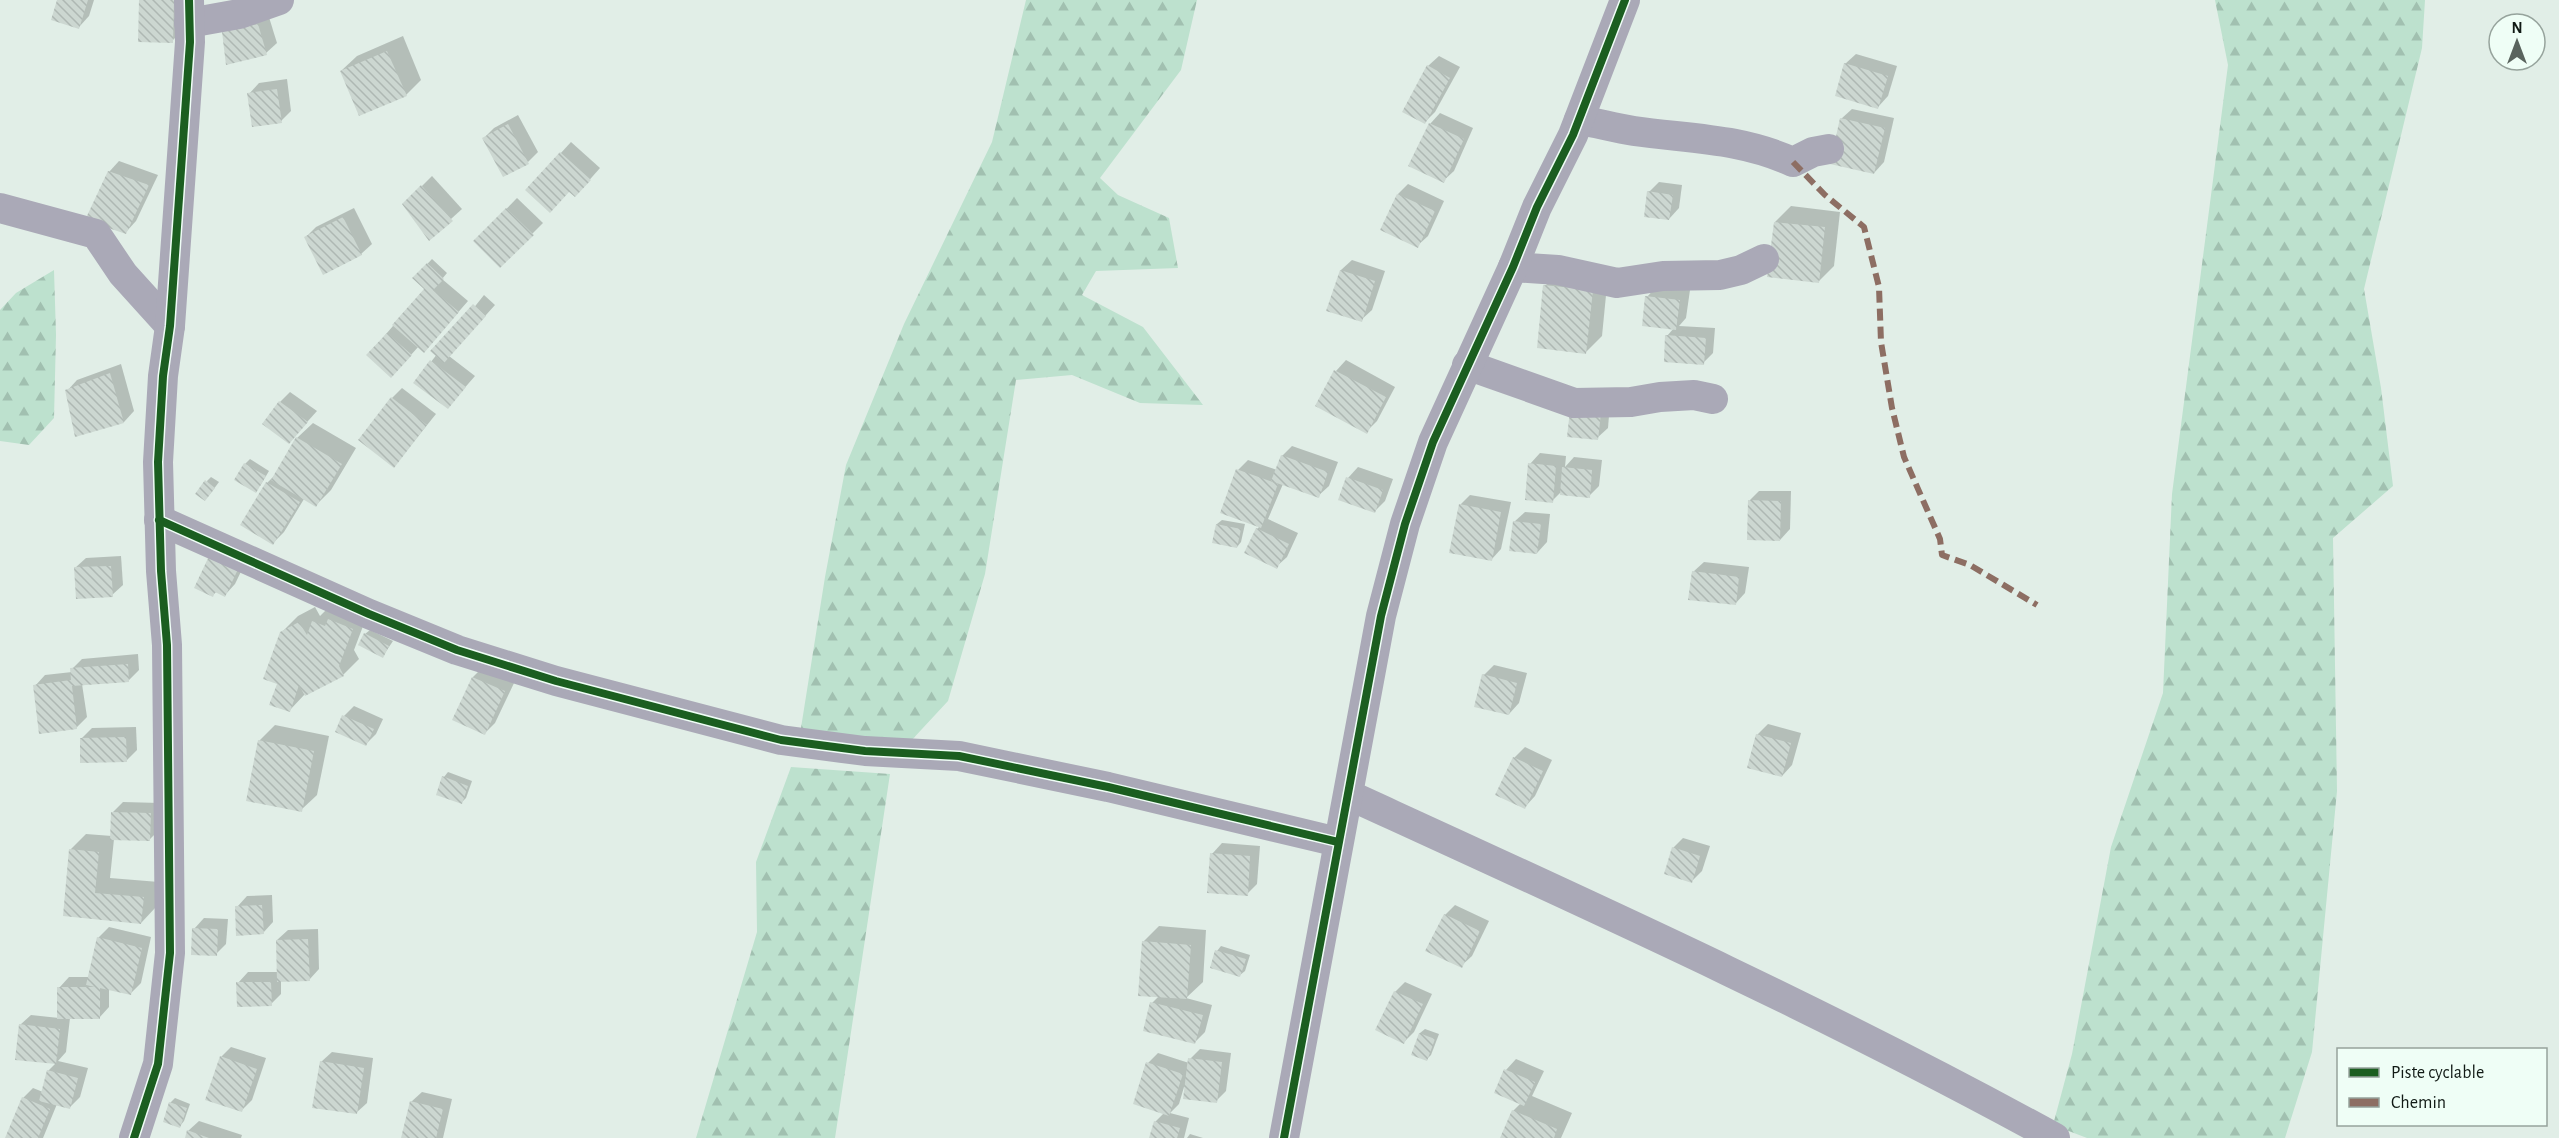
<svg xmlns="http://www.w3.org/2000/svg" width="2559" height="1138" viewBox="0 0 2559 1138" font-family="'Alegreya Sans',sans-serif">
	<defs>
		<pattern id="forest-firs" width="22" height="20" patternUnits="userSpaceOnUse" patternTransform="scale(1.5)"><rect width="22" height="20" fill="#bde1ce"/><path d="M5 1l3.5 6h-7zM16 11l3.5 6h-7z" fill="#a1c0b0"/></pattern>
		<pattern id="building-back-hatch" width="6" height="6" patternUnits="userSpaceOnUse" patternTransform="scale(1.5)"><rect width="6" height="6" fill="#ccd7d1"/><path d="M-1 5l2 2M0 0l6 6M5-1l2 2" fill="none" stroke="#aeb8b3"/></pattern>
	</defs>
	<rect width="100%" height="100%" fill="#e1eee7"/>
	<g fill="url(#forest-firs)">
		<polygon points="1026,0 1197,0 1181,70 1100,178 1118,195 1169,218 1178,268 1096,271 1082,295 1143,327 1203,405 1140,403 1072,375 1016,380 985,574 948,701 909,743 800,734 825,577 846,465 904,324 992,142"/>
		<polygon points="2215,0 2425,0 2422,48 2364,289 2381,388 2393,486 2333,538 2337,791 2312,1052 2285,1138 2087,1138 2053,1125 2072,1054 2111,847 2163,693 2172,494 2228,65"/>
		<polygon points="54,270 56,335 54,418 29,445 0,441 0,310 16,293"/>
		<polygon points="791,767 890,774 835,1138 696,1138 757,932 756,862"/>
	</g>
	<g fill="#0003">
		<polygon points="58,0 94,0 89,16 79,27"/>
		<polygon points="141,0 183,0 182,31 172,41"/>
		<polygon points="268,14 277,43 266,53 224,33"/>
		<polygon points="403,36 421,80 406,95 341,71 357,56"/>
		<polygon points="1856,54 1897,66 1888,96 1878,107 1845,64"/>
		<polygon points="1439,56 1460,67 1435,112 1425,122 1428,66"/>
		<polygon points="287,79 291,111 281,121 249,94 259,83"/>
		<polygon points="1852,109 1894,118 1884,162 1874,173 1841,119"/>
		<polygon points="1440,113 1473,128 1454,171 1443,181 1430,124"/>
		<polygon points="518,115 538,152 528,162 484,138 494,128"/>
		<polygon points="571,142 600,168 585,185 569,191 527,190"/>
		<polygon points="119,161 158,175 136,221 126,232 109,172"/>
		<polygon points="432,176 462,209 430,238 404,204"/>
		<polygon points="1659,182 1682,185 1679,208 1669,219 1649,192"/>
		<polygon points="1408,184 1444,201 1428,236 1417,246 1398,194"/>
		<polygon points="517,198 543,223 500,266 475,241"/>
		<polygon points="1791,206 1840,212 1834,266 1819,281 1775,222"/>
		<polygon points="354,208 372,244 361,254 306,237 316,227"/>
		<polygon points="432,259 447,273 442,279 468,301 434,340 419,346 401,366 368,355 430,283 414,278"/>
		<polygon points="1352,260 1385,271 1372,310 1361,320 1341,270"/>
		<polygon points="1561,270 1608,275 1602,336 1586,352 1545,286"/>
		<polygon points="1657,286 1690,290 1686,318 1679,326 1715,328 1713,353 1703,363 1667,336 1674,328 1647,297"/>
		<polygon points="484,295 495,305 449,356 475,376 448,407 415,382"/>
		<polygon points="1346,360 1395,387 1377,421 1366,432 1317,405 1336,371"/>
		<polygon points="121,364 134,411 124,422 77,435 67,391 77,380"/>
		<polygon points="402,388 436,414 394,466 392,398"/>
		<polygon points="290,392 317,411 299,431 280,402"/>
		<polygon points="1582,400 1610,403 1608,428 1597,438"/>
		<polygon points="313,423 356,448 331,490 316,505 304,499 284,532 273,543 267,483 276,474 297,438"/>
		<polygon points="1292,446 1338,462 1329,486 1318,496 1283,484 1268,519 1298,533 1287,557 1276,567 1257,529 1260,526 1238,470 1248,460 1277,470 1282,456"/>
		<polygon points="1540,453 1566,456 1565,467 1574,457 1602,460 1599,486 1589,496 1560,493 1552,501 1530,464"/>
		<polygon points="250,459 269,471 260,486 245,464"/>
		<polygon points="1358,467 1393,479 1385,501 1374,512 1348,478"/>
		<polygon points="211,477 219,482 210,494 207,481"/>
		<polygon points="1759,491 1791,491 1790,529 1780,540 1749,501"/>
		<polygon points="1470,495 1511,502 1501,549 1491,560 1460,505"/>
		<polygon points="1525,512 1550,514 1547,542 1537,553 1514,522"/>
		<polygon points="1222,520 1245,524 1241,542 1237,547 1217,524"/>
		<polygon points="121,556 123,585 112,595 75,568 86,558"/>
		<polygon points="248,557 235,584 225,595 217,591 213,595 196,587"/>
		<polygon points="1704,562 1749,567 1745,593 1735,604 1693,572"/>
		<polygon points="315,607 320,616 329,607 368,613 354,650 359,659 343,675 305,694 289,711 278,683 281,633 298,616"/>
		<polygon points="370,630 393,641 383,656 365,634"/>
		<polygon points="138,654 139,670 128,681 82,684 87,717 76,728 35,686 45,675 72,672 72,669 82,659"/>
		<polygon points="1494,665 1527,673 1519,703 1509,714 1484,675"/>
		<polygon points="483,667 515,681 495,723 485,733 454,720 473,677"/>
		<polygon points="354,706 383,719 376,734 366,744 344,716"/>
		<polygon points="1768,724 1801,733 1792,765 1782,776 1757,735"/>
		<polygon points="275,725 329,736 317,795 301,810 259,741"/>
		<polygon points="136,727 137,750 126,761 82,738 92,728"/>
		<polygon points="1525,747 1552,760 1535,796 1525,807 1514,758"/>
		<polygon points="448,772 472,781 466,798 461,803 444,777"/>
		<polygon points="123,802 160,803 160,829 150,839 114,839 110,878 159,882 156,907 141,923 64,915 70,850 86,834 112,836 112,813"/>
		<polygon points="1683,838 1710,846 1702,871 1692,881 1673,848"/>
		<polygon points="1222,843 1260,846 1257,884 1247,894 1212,854"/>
		<polygon points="272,895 273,922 263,933 237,907 247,896"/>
		<polygon points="1455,905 1489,921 1472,956 1461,966 1445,915"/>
		<polygon points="204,918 228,919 226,944 216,954 194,929"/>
		<polygon points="1159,926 1206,930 1203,982 1186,998 1212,1005 1205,1032 1195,1042 1152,1003 1159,996 1143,942"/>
		<polygon points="109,927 151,937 141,983 130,994 109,988 109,1007 99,1018 70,1018 66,1052 58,1061 88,1068 80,1097 70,1107 57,1104 43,1138 7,1138 23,1098 33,1088 43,1092 48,1071 56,1063 16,1058 20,1025 31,1015 59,1018 59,988 69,977 89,977 98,938"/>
		<polygon points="318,929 319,969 309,980 281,980 281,994 271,1004 238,983 248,972 278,972 277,940 288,930"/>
		<polygon points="1221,946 1250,955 1245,971 1240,975 1217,951"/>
		<polygon points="1405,982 1432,994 1414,1032 1404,1042 1395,992"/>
		<polygon points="1425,1029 1439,1034 1431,1055 1426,1060 1413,1054 1420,1033"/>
		<polygon points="231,1047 266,1058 252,1100 242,1110 221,1057"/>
		<polygon points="1200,1049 1231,1053 1226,1091 1216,1101 1184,1087 1179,1104 1170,1113 1189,1118 1184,1138 1151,1138 1155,1122 1164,1113 1148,1063 1158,1053 1189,1063 1190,1059"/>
		<polygon points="332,1052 373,1058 367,1103 356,1113 321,1062"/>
		<polygon points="1516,1059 1544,1071 1532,1096 1572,1113 1561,1138 1502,1138 1513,1111 1521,1103 1496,1092 1506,1070"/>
		<polygon points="422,1092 452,1099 443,1138 403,1138 411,1102"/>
		<polygon points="175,1098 190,1104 184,1121 180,1126 170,1103"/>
		<polygon points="199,1121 242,1135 241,1138 186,1138 188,1131"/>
		<polygon points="1190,1134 1203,1138 1187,1138"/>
	</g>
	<g fill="url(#building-back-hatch)">
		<polygon points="57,0 88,0 79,29 51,20"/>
		<polygon points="139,0 174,0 173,43 138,42"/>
		<polygon points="258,24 267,55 226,65 222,32"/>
		<polygon points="387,51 407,96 359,116 340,71"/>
		<polygon points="1844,63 1888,76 1878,109 1835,96"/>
		<polygon points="1427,65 1450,78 1425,124 1402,112"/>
		<polygon points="277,89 282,123 252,127 247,93"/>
		<polygon points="1840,118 1885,128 1874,174 1830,164"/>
		<polygon points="1429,123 1464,139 1444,183 1408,166"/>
		<polygon points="508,124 529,164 503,177 482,138"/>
		<polygon points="560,152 591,180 575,197 569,192 550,213 525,190"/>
		<polygon points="108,171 149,185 126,234 85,220"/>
		<polygon points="421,185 453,221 429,241 402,204"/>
		<polygon points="1647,191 1673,195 1669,220 1644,217"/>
		<polygon points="1397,194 1435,211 1418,248 1380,230"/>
		<polygon points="506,208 534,235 500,268 473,241"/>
		<polygon points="343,217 362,255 323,275 304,237"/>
		<polygon points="1774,222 1825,227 1819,283 1767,277"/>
		<polygon points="427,263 444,279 433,290 459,312 424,353 392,325 424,289 412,278"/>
		<polygon points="1340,270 1375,281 1362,322 1326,311"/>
		<polygon points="1543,285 1593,290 1586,354 1537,348"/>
		<polygon points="1645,296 1680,300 1676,330 1642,326"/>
		<polygon points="473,304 486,316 444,363 430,351"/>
		<polygon points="387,333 412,355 391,378 366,355"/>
		<polygon points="1665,335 1706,338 1704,365 1664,362"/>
		<polygon points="430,360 466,387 448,409 413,383"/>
		<polygon points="1334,370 1386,397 1367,434 1315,406"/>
		<polygon points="110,373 124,423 75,437 65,390"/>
		<polygon points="391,397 427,425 394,468 358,440"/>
		<polygon points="279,401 308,422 289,444 262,424"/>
		<polygon points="1570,410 1601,413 1598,440 1567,437"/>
		<polygon points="296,437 342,464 316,507 271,480"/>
		<polygon points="1281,455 1328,472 1319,498 1271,481"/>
		<polygon points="244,463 266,476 256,493 234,480"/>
		<polygon points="1528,463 1556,466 1553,503 1525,500"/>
		<polygon points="1562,467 1592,470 1590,498 1560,495"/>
		<polygon points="1236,469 1278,484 1261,528 1220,513"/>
		<polygon points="1346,477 1383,490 1375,513 1338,500"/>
		<polygon points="205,480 215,488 205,501 195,494"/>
		<polygon points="266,482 300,502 273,545 240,525"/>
		<polygon points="1748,500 1781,501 1780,541 1747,540"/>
		<polygon points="1459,504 1501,512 1492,561 1449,553"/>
		<polygon points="1513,521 1541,524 1537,554 1509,551"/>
		<polygon points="1216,524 1241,529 1237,548 1212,543"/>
		<polygon points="1256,528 1289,544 1277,569 1244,553"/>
		<polygon points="210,554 239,567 225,597 215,592 213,597 194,588"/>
		<polygon points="111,566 113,597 76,599 74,567"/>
		<polygon points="1692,571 1739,577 1736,605 1688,600"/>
		<polygon points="328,619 353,629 339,666 344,676 305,696 299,685 290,712 269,705 277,684 263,679 280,632 299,622 307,635 312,621 325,626"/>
		<polygon points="364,633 389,646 383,658 358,645"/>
		<polygon points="128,664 129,682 72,686 77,729 39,734 33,685 71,680 70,668"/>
		<polygon points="1482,674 1517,683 1509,715 1474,707"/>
		<polygon points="472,677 505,691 485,735 452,720"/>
		<polygon points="342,715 374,729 366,746 335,732"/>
		<polygon points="1756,734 1791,743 1782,777 1747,768"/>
		<polygon points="126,737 127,762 80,763 80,738"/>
		<polygon points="258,740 314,751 302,812 246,801"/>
		<polygon points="1513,757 1543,771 1525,809 1495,795"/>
		<polygon points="442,776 468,786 462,804 436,795"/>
		<polygon points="111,812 151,813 150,841 110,840"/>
		<polygon points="1672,847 1700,856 1692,883 1664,874"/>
		<polygon points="69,849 99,852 95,893 144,897 141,924 63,916"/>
		<polygon points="1210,853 1250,856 1248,896 1207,893"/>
		<polygon points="262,905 264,934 236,936 235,906"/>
		<polygon points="1444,914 1480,931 1462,968 1425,951"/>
		<polygon points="192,928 218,929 217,956 191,955"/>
		<polygon points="97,937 142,948 131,995 86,985"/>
		<polygon points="308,939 310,981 277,982 276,940"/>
		<polygon points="1142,941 1191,945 1187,999 1138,996"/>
		<polygon points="1215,950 1246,959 1240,977 1210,968"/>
		<polygon points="236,982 271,982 272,1006 237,1007"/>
		<rect x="57" y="987" width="43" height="32"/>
		<polygon points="1394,991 1423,1004 1404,1044 1375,1030"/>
		<polygon points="1150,1002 1203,1015 1195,1044 1143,1031"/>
		<polygon points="19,1024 60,1029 56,1064 15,1060"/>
		<polygon points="1419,1033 1435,1039 1427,1061 1411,1055"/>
		<polygon points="220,1056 257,1069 242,1112 205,1100"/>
		<polygon points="1188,1058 1222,1062 1217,1103 1183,1099"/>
		<polygon points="320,1061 364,1068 357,1114 312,1108"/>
		<polygon points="1146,1062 1183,1074 1169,1116 1133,1104"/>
		<polygon points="1504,1069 1535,1082 1524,1106 1494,1093"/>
		<polygon points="47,1070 78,1078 70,1109 39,1101"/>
		<polygon points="22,1097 50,1109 38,1138 5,1138"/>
		<polygon points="410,1101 443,1109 436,1138 401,1138"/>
		<polygon points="169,1102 187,1108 180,1128 163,1122"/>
		<polygon points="1512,1110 1557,1129 1554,1138 1500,1138"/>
		<polygon points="1154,1121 1180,1128 1177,1138 1149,1138"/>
		<polygon points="187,1130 209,1138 185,1138"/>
	</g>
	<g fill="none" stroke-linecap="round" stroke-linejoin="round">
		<g stroke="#aaa9b7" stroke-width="30">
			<polyline points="189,23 239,14 279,0"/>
			<path d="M 1579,120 C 1597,123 1615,128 1634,131 C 1690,139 1740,138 1793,162 L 1813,152 L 1829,149"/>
			<polyline points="0,208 96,234 123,274 170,326"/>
			<polyline points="1513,267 1558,270 1617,283 1663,276 1720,275 1741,270 1764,259"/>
			<polyline points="1467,365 1574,403 1631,402 1660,397 1694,395 1713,399"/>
			<polyline points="159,520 369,614 457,650 556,681 781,740 865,751 959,756 1108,787 1338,842"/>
			<path d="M 1349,795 C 1587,904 1826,1012 2055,1138"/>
			<polyline points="134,1138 158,1064 170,953 167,645 161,571 158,462 163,376 170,326 190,42 189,0"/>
			<polyline points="1284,1138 1381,616 1405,524 1433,442 1513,267 1537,207 1573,135 1625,0"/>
		</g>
		<polyline stroke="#8d6e63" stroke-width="6" stroke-dasharray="12 6" stroke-linecap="butt" points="1793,162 1825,195 1864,227 1879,287 1881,342 1892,408 1904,457 1940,539 1942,555 1970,565 2037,605"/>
		<g stroke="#effef6" stroke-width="11">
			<g id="cycleway">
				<polyline points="159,520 369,614 457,650 556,681 781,740 865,751 959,756 1108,787 1338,842"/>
				<polyline points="134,1138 158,1064 170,953 167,645 161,571 158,462 163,376 170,326 190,42 189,0"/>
				<polyline points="1284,1138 1381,616 1405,524 1433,442 1513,267 1537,207 1573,135 1625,0"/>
			</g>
		</g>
		<use href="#cycleway" stroke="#1b5e20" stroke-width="8"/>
	</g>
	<rect x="2337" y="1048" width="210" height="78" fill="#effef6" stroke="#96a39c" stroke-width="1.5"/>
	<rect x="2349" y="1068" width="30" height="9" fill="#1b5e20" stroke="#96a39c" stroke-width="1.5"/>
	<text x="2391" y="1078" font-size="18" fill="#111a15">Piste cyclable</text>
	<rect x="2349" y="1098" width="30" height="9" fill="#8d6e63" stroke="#96a39c" stroke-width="1.5"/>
	<text x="2391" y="1108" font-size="18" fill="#111a15">Chemin</text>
	<g transform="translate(2517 42)"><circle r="28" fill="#effef6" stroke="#96a39c" stroke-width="1.5"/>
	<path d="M0-4.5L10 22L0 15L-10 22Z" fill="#5a645e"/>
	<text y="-9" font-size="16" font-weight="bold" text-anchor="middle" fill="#111a15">N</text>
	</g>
</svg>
